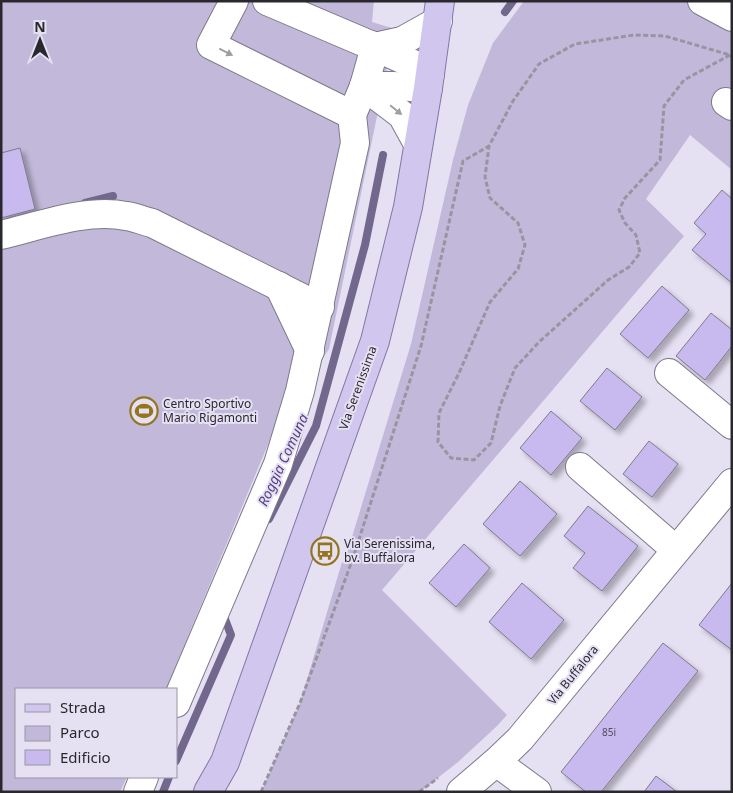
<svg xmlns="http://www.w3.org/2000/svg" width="733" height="793" viewBox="0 0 733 793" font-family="'Noto Sans',sans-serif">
	<defs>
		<filter id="shadow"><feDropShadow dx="4.5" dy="4.5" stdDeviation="2.5" flood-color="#0004"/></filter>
	</defs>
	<rect width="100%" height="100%" fill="#e5e0f2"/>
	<g fill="#c2b9da">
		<polygon points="1,1 374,1 372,22 395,29 329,349 274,430 166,689 16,689 16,777 127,777 120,792 1,792"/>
		<polygon points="524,1 695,1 732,22 732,170 690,135 646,199 684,236 382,590 507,715 496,727 458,762 420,792 261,792 300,703 342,562 344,563 411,344 453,160 468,105 493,43"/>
	</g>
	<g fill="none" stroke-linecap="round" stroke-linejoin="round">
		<g stroke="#72688e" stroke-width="8">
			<polyline points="505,12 513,1"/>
			<polyline points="85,203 113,196"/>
			<polyline points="269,519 316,426 365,245 383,155"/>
			<polyline points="176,761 231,635 223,614 224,612"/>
			<polyline points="163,792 169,777"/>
		</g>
	</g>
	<g fill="#c8b9ef" stroke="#7e7a8a" filter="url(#shadow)">
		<polygon points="20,148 35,209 1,218 1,153"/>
		<polygon points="722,190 732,199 732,283 692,250 706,234 694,223"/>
		<polygon points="662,286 689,310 648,358 620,334"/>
		<polygon points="711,313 732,330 732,346 705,380 676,356"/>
		<polygon points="607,368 642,397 615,430 580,401"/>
		<polygon points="551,411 582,438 551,475 520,448"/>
		<polygon points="649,441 678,464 652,497 623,474"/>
		<polygon points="520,481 557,514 520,556 483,524"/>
		<polygon points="588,506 638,546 602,591 573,568 585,553 564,536"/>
		<polygon points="464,544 490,568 456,607 429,583"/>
		<polygon points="522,583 564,620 531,659 489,622"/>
		<polygon points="732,583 732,650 699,625"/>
		<polygon points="663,643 698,671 601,792 586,792 561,772"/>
		<polygon points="656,776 677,792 644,792"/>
	</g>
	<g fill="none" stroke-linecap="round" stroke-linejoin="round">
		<g stroke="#7d798a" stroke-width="30">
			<g id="minor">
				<polyline points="234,1 211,45 352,115"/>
				<polyline points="267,1 375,47 402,41 438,21"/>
				<polyline points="702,1 732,17"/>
				<polyline points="371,45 413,64 430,74"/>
				<polyline points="364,86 402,115 418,144"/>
				<polyline points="364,86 393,86 428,88"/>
				<polyline points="726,102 732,106"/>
				<path d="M 1,235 C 39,226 87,208 126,216 C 135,217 143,221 152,223 L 320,307"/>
				<polyline points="279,286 310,351"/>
				<polyline points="669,373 732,425"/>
				<polyline points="580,467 676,550"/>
				<polyline points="176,703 278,464 300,391 355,143 352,115 364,86 375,47"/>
				<polyline points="496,762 537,792"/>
				<polyline points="138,792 144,777"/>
				<polyline points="461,792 496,762 520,739 732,483"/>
			</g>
		</g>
		<g stroke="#8376a4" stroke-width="30">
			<polyline id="major" points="208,792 225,762 375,341 408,207 428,88 440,1"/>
		</g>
		<g stroke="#9894a1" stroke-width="3" stroke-dasharray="5 2.5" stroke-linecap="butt">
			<polyline points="730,55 684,80 664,106 660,160 625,198 619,210 625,223 636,235 640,253 629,267 608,280 539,342 515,368 500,406 491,443 474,460 451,458 438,442 439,413 459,373 490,302 518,269 525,245 518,223 490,198 485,177 489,146 513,101 539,64 575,44 634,35 665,36 730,55 732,57"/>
			<polyline points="261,792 300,703 353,558 421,346 463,161 489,146"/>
			<polyline points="419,792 438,778"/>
		</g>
		<use href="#minor" stroke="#fff" stroke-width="28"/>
		<use href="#major" stroke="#d1c6ee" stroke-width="28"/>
	</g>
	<defs><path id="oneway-solid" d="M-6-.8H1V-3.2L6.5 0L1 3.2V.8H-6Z" transform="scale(1.25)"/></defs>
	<g fill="#9f9ea1">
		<use href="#oneway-solid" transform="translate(226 52) rotate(27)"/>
		<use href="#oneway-solid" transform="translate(396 110) rotate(39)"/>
	</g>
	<defs>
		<g id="stadium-ring" transform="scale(1.4375)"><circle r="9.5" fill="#e5e0f2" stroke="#94741c" stroke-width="1.5"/><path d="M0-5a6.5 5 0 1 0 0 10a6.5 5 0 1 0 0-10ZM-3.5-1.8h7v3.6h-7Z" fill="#94741c"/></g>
		<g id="bus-ring" transform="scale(1.4375)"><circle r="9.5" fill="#e5e0f2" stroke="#94741c" stroke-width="1.5"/><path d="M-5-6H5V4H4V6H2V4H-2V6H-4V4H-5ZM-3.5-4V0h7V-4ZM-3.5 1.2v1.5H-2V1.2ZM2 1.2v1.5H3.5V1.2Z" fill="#94741c"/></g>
	</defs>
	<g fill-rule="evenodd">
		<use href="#stadium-ring" x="144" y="411"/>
		<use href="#bus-ring" x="325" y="551"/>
	</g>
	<g text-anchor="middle" stroke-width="4" stroke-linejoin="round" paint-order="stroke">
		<g font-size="10" fill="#524c5f">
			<text x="609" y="736">85i</text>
		</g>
		<g font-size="12" fill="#2a282f" stroke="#e5e0f2">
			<text transform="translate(358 388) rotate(-70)" y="4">Via Serenissima</text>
			<text transform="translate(573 675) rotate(-51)" y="4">Via Buffalora</text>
		</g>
		<g font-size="12" fill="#2a282f" stroke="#e5e0f2" text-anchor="start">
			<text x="163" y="408">Centro Sportivo<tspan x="163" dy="14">Mario Rigamonti</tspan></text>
			<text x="344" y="548">Via Serenissima,<tspan x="344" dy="14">bv. Buffalora</tspan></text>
		</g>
		<g font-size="14" font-style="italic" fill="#563f81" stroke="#e5e0f2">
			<text transform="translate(283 460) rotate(-65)" y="5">Roggia Comuna</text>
		</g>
	</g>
	<rect width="733" height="793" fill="none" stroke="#2a282f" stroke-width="5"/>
	<rect x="15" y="688" width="162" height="90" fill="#e5e0f2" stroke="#9a96a4"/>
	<rect x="25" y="704" width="25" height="8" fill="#d1c6ee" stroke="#9a96a4"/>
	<text x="60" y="713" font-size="15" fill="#2a282f">Strada</text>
	<rect x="25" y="726" width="25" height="15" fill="#c2b9da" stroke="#9a96a4"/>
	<text x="60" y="738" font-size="15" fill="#2a282f">Parco</text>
	<rect x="25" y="750" width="25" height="15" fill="#c8b9ef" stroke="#9a96a4"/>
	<text x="60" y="763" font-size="15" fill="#2a282f">Edificio</text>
	<g transform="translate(40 40)" stroke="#e5e0f2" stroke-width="4" paint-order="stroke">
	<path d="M0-4L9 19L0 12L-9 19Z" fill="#2a282f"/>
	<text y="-8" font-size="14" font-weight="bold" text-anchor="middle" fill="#2a282f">N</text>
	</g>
</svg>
